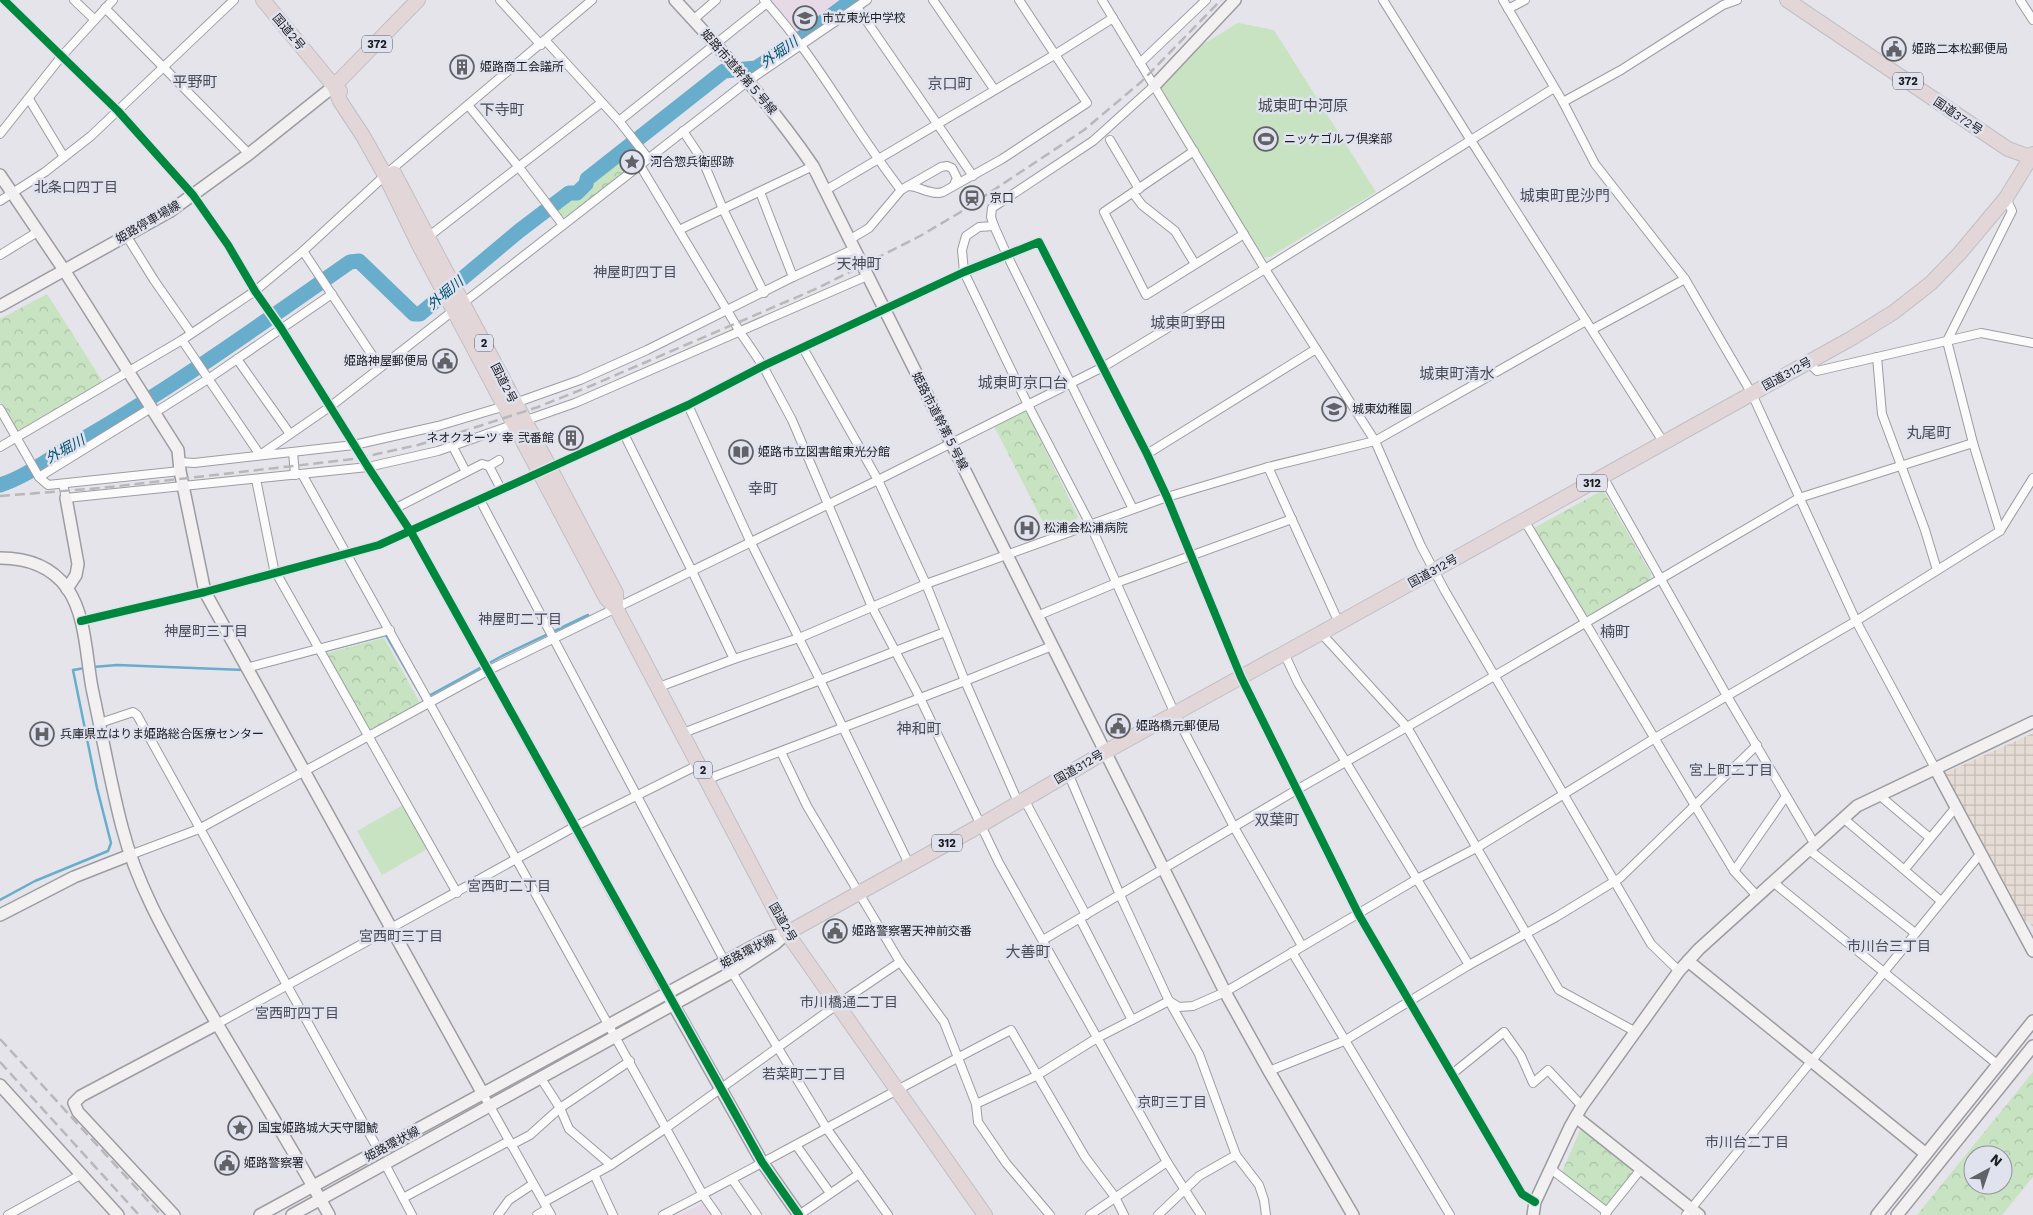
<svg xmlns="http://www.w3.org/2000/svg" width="2033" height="1215" viewBox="0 0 2033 1215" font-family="'Work Sans','Noto Sans JP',sans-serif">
	<defs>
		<pattern id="industrial-grid" width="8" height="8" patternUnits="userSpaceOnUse" patternTransform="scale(1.25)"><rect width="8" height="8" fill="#e6dcd6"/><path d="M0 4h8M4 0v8" fill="none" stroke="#c5bcb7"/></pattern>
		<pattern id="park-crowns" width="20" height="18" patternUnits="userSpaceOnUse" patternTransform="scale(1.25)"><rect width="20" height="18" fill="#c7e3c1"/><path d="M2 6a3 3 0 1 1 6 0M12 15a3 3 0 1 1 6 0" fill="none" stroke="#aac2a6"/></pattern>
	</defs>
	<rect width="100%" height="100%" fill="#e4e4ea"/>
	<polygon fill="url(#industrial-grid)" points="2033,733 2033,928 2030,923 2021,919 1943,774"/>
	<g fill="#e5dae6">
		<polygon points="770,0 847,0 801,35"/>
		<polygon points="704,1203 712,1215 679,1215"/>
	</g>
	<g fill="#c7e3c1">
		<polygon points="1238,23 1274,30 1376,192 1270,257 1264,257 1157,87 1197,48"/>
		<polygon points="403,805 427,849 382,875 357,831"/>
	</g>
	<g fill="url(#park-crowns)" fill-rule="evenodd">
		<polygon points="629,140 639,153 638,162 567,217 561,216 551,204"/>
		<polygon points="47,294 103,382 22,431 15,430 0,402 0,319"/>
		<polygon points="1022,411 1027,413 1078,517 1074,522 1048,532 993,424"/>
		<polygon points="1603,490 1651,574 1650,580 1588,615 1584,613 1534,528"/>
		<polygon points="384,638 420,703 368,731 327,653"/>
		<path d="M 2033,1072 L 2033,1177 L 2002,1215 L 1917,1215 ZM 1973,1155 L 2003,1155 L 2003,1185 L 1973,1185 Z"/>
		<polygon points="1584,1128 1632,1168 1633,1173 1608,1203 1603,1205 1562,1172 1580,1130"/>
	</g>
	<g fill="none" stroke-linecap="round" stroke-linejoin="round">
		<g stroke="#68adcb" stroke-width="2.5">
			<polyline points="93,667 117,665 244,670"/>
			<polyline points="255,669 386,635 423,699 502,656 588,615"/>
			<polyline points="0,900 35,881 108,851 111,843 97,788 73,670 85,668"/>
		</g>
		<path stroke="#68adcb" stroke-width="15" d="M 0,485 C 28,476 51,457 76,443 C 171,389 261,324 350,262 L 359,261 L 414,314 L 420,314 L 519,231 L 569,193 L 577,193 L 586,184 L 587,179 L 724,71 L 756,68 L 804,36 L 852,0"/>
		<g stroke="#9c9da1" stroke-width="10">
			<g id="street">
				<polyline points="4,0 118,111 193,195 228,245 255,291 281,328 368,467 411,532 667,993"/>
				<polyline points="74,0 94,19"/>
				<polyline points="500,0 541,45"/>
				<path d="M 764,0 C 817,58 853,128 901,190"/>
				<polyline points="933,0 994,89"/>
				<polyline points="1102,0 1265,269 1375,441 1421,546 1445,591 1651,944 1679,971"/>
				<polyline points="1383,0 1470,139 1664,443"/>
				<polyline points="1503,0 1563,102 1595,164 1685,279 1752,394 1856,621 1935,768"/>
				<polyline points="2020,0 2033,20"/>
				<polyline points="857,7 973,176"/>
				<polyline points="105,8 249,154"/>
				<polyline points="1508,9 1525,0"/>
				<polyline points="693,20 716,0"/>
				<polyline points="545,40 619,121 648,158"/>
				<polyline points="1140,63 1206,0"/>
				<polyline points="29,99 64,157"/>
				<polyline points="1563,102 1621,70 1723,5 1737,0"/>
				<polyline points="468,105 518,166 563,225"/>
				<polyline points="619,121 767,3"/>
				<polyline points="683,131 703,161 723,209 764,293"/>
				<polyline points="0,134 61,57 113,0"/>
				<polyline points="1110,140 1139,189"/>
				<polyline points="1194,151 1104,212 1146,295 1244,234"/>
				<polyline points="641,167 740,332 763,366 792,420 872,607 920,698 999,863 1167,1162 1201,1215"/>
				<path d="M 908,186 C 919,186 932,196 943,192 L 1002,159 L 1087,103 L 1019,0"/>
				<polyline points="826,190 1056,54 1113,18"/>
				<polyline points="760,192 793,277"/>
				<polyline points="1133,193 1142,205 1175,231 1195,264"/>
				<polyline points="0,201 45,172 91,136 234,0"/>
				<polyline points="994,226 979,227 966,236 962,250 964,272 1028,405 1090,524 1175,714 1234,827 1302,946"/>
				<polyline points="679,230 813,166"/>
				<polyline points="126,235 154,280 191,333"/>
				<polyline points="428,237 601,103"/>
				<polyline points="849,240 869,228 901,190 941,167 947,166 952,168 957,178 954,185"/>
				<polyline points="0,255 39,231"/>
				<polyline points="1593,329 1685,279"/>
				<polyline points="182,340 260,455 331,406 748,81 867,0"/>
				<polyline points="803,348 878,480 926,584 965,681 1018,802"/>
				<polyline points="1877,357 1882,414 1925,530 1937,570"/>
				<polyline points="237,359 290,434"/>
				<polyline points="1808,362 1817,371 1981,333 2033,343"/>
				<polyline points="380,367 303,251 392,169 592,0"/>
				<polyline points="688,405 751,543 820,680 909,864"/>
				<polyline points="0,409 39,477 48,485 180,471"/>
				<polyline points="154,413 208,379 332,294"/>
				<polyline points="624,434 692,571 734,659"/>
				<polyline points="0,447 182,340 255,291 303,251"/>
				<polyline points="453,447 466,472"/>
				<polyline points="293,452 295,475"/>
				<polyline points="1147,454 1316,349"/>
				<polyline points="499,460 489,466 501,489"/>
				<polyline points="180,462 194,463 354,445 438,426 515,403 580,380 647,350 793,277 854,249"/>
				<polyline points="1268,467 1339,623"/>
				<polyline points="302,474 703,1195 717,1215"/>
				<polyline points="39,477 151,408"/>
				<polyline points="1603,477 1727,696 1814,843"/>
				<polyline points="256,479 274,569 457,893"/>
				<polyline points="63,484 66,498 368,467 438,451 575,403 867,276"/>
				<polyline points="480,500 725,962"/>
				<polyline points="396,508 482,464 489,466"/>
				<polyline points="1133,509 1007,255 994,226 991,217 992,208 1093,141 1154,86"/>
				<polyline points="1524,520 1734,871 1757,896"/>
				<polyline points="2000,531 1973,443 1947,341 2012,211 2006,198"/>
				<polyline points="1037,616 1116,583 1292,519"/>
				<polyline points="81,621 205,592 379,545 688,405 763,366 964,272 1039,242 1147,454 1167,497 1241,677 1359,915 1522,1194 1535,1202"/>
				<polyline points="1321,633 1407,727 1559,990 1636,1032"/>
				<polyline points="1284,653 1298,683 1469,965"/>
				<polyline points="246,668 390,630"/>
				<polyline points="659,687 734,659 799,638 926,584 1167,497 1268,467 1375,441 1586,321"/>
				<polyline points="100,723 133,712 137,715 379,1151"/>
				<polyline points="683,733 945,632"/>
				<polyline points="781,752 807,806 900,962 944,1022 976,1104 978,1122 1006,1163 1050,1215"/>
				<polyline points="1068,773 1120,895 1169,1001 1199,1054 1236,1155 1259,1185 1264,1200 1266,1215"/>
				<polyline points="708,779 965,681 1052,646"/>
				<polyline points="1879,795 1930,838"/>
				<polyline points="1024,799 1086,915"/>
				<polyline points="1843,818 1941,901"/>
				<polyline points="1808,849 1915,933"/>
				<polyline points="130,855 199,829 489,670 878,480 1103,367 1265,269 1554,88"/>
				<polyline points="1905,869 1956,807"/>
				<polyline points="1734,871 1786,796"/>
				<polyline points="1774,883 1997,1064"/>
				<polyline points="1080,919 1132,1020"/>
				<polyline points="1043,940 1298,789 1407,727 1799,498 1973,443"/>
				<polyline points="1292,952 1450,1215"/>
				<polyline points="732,972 827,1129 888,1215"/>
				<polyline points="1169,1001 1179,1007 1193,1006 1225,992 1417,879 1478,847 1655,738 1856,621 2000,531 2033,478"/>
				<polyline points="217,1024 574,827 700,764"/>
				<polyline points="1269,1071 1344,1041 1469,965 1556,917 1620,878 1757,745"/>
				<polyline points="1452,1074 1504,1032 1521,1056 1533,1083 1548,1070 1582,1106"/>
				<polyline points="540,1077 560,1108 569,1129 611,1165"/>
				<polyline points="483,1094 551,1215"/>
				<polyline points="976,1104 1036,1076 1097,1038 1169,1001"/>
				<polyline points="511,1145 530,1135 560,1108 630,1061"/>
				<polyline points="796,1145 830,1193"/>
				<polyline points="385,1164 412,1215"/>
				<polyline points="1551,1169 1607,1212"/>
				<polyline points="594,1174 613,1215"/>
				<polyline points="732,1179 757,1215"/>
				<polyline points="403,1198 509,1141"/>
				<polyline points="544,1202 611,1165 666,1128 838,1004 900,962"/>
				<polyline points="1605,1214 1641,1169"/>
				<polyline points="8,1215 82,1174"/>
				<polyline points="498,1215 509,1200 533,1184"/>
				<polyline points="537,1215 547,1209"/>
				<path d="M 663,1215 C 780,1155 894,1090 1011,1030 L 1085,1157 L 1115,1197 L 1124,1215"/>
				<polyline points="799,1215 859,1174"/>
				<polyline points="1090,1215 1167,1162"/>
				<polyline points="1158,1215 1199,1176 1236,1155"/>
				<polyline points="1686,1215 1981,853"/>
			</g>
		</g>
		<g stroke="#9c9da1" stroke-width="14">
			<g id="secondary">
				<path d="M 675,0 C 724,53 772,106 813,166 L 1225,992 L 1269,1071 L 1353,1215"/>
				<polyline points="1154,86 1235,0"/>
				<polyline points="0,175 64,270 178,450 180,471 205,592 483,1094"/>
				<polyline points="0,306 169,212 249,154 334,86"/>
				<polyline points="66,498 78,564 76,575 67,589"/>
				<path d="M 0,558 C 26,558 51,566 67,588 C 86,615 86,656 92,688 C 102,734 110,781 122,827 C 137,886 169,940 199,993 C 242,1067 288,1140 329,1215"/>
				<polyline points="1935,768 2033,951"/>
				<polyline points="0,915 74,877 130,855"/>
				<polyline points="1688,961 1926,1154"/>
				<polyline points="669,997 762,1162 799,1215"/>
				<polyline points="0,1085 118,1215"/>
				<polyline points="1576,1117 1699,1215"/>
				<polyline points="174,1215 78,1112 74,1103 81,1096 217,1024"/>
				<polyline points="260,1215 770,937 787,933"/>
				<polyline points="292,1215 732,972 775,944 786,934"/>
				<polyline points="1533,1215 1535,1202 1570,1127 1582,1106 1679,971 1699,949 1857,806 2033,722"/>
				<polyline points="1877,1215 2033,1021"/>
				<polyline points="1897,1215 2033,1046"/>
			</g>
		</g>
		<g stroke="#bfbfc3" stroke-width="16">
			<g id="highway">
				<polyline points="263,0 334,86 340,91"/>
				<polyline points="1787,0 2008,149 2033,158"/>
				<polyline points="334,86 340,101 363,136 385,175 419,245 606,598 616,608 787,933 985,1215"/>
				<polyline points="334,86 418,0"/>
				<polyline points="394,173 616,593 616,608"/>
				<polyline points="787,933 981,825 1105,752 1339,623 1852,338 1894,312 1931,283 1960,253 2006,198 2033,154"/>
			</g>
		</g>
		<use href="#street" stroke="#fbfbfc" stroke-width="8"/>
		<use href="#secondary" stroke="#f3f0f2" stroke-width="11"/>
		<use href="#highway" stroke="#e2d6d9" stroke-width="14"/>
		<g stroke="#b8b8ba" stroke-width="2.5" stroke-dasharray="10 5" stroke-linecap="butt">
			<polyline points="0,496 101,488 354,459 418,445 461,432 538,407 588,387 818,288 920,236 959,213 1084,130 1141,82 1221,0"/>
			<polyline points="0,1039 161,1215"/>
			<polyline points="0,1062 139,1215"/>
		</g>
		<g stroke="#e0e2ee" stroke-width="11">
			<g id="cycleway">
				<polyline points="4,0 118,111 193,195 228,245 255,291 281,328 368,467 411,532 762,1162 799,1215"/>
				<polyline points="81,621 205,592 379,545 688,405 763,366 964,272 1039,242 1147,454 1167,497 1241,677 1359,915 1522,1194 1535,1202"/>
			</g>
		</g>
		<use href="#cycleway" stroke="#00873e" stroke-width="8"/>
	</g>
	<defs>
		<g id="school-ring" transform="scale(1.25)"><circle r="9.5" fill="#e0e2ee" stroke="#616267" stroke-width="1.5"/><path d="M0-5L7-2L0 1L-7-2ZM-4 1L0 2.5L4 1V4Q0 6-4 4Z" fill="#616267"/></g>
		<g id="civic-ring" transform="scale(1.25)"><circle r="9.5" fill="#e0e2ee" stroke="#616267" stroke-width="1.5"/><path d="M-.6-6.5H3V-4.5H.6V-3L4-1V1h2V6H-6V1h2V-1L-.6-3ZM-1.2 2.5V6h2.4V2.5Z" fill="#616267"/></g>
		<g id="building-ring" transform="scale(1.25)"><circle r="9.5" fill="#e0e2ee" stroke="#616267" stroke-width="1.5"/><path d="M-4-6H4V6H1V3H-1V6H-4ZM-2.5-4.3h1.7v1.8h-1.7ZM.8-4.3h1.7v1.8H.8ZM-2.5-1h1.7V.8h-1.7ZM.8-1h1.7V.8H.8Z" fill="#616267"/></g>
		<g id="stadium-ring" transform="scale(1.25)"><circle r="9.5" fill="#e0e2ee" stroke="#616267" stroke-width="1.5"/><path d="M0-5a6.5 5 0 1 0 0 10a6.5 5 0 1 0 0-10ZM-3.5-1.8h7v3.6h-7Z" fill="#616267"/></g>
		<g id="sight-ring" transform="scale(1.25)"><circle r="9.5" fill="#e0e2ee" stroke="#616267" stroke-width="1.5"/><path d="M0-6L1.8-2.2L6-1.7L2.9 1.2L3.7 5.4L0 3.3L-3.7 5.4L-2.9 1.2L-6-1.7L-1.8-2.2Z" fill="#616267"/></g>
		<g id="station-ring" transform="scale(1.25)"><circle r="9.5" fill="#e0e2ee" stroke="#616267" stroke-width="1.5"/><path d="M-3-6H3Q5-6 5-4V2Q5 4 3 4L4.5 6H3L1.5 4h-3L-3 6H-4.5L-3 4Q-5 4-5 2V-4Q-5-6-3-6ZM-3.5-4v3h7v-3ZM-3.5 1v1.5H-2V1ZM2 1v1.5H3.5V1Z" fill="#616267"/></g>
		<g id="library-ring" transform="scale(1.25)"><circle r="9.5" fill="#e0e2ee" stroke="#616267" stroke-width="1.5"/><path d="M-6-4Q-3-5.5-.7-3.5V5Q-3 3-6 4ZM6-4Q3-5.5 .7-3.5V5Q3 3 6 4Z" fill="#616267"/></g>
		<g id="hospital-ring" transform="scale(1.25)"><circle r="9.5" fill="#e0e2ee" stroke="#616267" stroke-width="1.5"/><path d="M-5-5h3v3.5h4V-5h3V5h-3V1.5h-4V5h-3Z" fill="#616267"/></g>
	</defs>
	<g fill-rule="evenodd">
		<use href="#school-ring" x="805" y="18"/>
		<use href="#civic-ring" x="1894" y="49"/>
		<use href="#building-ring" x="462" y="67"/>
		<use href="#stadium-ring" x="1266" y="139"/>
		<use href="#sight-ring" x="632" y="162"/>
		<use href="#station-ring" x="972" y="198"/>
		<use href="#civic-ring" x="445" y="361"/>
		<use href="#school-ring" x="1334" y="409"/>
		<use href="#building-ring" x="571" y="438"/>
		<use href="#library-ring" x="741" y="452"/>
		<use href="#hospital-ring" x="1027" y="528"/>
		<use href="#civic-ring" x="1118" y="726"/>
		<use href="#hospital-ring" x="42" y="734"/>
		<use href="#civic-ring" x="835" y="931"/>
		<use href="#sight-ring" x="240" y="1128"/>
		<use href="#civic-ring" x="227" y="1163"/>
	</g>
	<g text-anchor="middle" stroke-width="5" stroke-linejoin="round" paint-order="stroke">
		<g fill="#e0e2ee" stroke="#56575e" stroke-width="1">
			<rect x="362" y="35.5" width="30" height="17" rx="4"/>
			<rect x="1893" y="72.5" width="30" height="17" rx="4"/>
			<rect x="475" y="334.5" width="18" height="17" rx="4"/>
			<rect x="1577" y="474.5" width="30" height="17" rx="4"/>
			<rect x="694" y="761.5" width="18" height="17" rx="4"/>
			<rect x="932" y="834.5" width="30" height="17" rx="4"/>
		</g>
		<g font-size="11" font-weight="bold" fill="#1b1c20">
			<text x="377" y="48">372</text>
			<text x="1908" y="85">372</text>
			<text x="484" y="347">2</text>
			<text x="1592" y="487">312</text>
			<text x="703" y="774">2</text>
			<text x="947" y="847">312</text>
		</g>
		<g font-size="12" fill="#1b1c20" stroke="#e0e2ee" text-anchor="start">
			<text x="822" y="22">市立東光中学校</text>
			<text x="1912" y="53">姫路二本松郵便局</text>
			<text x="480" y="71">姫路商工会議所</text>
			<text x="1284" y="143">ニッケゴルフ倶楽部</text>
			<text x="650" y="166">河合惣兵衛邸跡</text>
			<text x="990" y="202">京口</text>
			<text x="428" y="365" text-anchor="end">姫路神屋郵便局</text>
			<text x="1352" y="413">城東幼稚園</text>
			<text x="554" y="442" text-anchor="end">ネオクオーツ 幸 弐番館</text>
			<text x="758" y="456">姫路市立図書館東光分館</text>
			<text x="1044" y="532">松浦会松浦病院</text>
			<text x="1136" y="730">姫路橋元郵便局</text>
			<text x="60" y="738">兵庫県立はりま姫路総合医療センター</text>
			<text x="852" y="935">姫路警察署天神前交番</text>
			<text x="258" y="1132">国宝姫路城大天守閣鯱</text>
			<text x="244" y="1167">姫路警察署</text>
		</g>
		<g font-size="12" fill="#1b1c20" stroke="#e0e2ee">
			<text transform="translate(289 32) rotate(50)" y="4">国道2号</text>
			<text transform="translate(739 72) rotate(49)" y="4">姫路市道幹第５号線</text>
			<text transform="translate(1958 116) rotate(34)" y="4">国道372号</text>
			<text transform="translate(148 222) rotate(-30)" y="4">姫路停車場線</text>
			<text transform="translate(1787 374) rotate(-29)" y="4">国道312号</text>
			<text transform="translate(504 383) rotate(63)" y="4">国道2号</text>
			<text transform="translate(940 421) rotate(63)" y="4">姫路市道幹第５号線</text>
			<text transform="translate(1433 571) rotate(-29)" y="4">国道312号</text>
			<text transform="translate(1079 767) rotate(-30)" y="4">国道312号</text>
			<text transform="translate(783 922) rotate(60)" y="4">国道2号</text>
			<text transform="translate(748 951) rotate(-27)" y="4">姫路環状線</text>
			<text transform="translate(392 1144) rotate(-28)" y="4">姫路環状線</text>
		</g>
		<g font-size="14" font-style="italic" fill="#00516e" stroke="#e0e2ee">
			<text transform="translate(779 52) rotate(-35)" y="5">外堀川</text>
			<text transform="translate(445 293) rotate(-40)" y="5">外堀川</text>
			<text transform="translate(65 449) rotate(-29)" y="5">外堀川</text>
		</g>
		<g font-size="14" fill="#494b54" stroke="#e0e2ee">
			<text x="76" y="192">北条口四丁目</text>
			<text x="635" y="277">神屋町四丁目</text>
			<text x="520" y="624">神屋町二丁目</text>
			<text x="206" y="636">神屋町三丁目</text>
			<text x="1731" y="775">宮上町二丁目</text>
			<text x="509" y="891">宮西町二丁目</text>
			<text x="401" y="941">宮西町三丁目</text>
			<text x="1889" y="951">市川台三丁目</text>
			<text x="849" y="1007">市川橋通二丁目</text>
			<text x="297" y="1018">宮西町四丁目</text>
			<text x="804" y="1079">若菜町二丁目</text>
			<text x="1172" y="1107">京町三丁目</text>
			<text x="1747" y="1147">市川台二丁目</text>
		</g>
		<g font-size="15" fill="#494b54" stroke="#e0e2ee">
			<text x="195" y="87">平野町</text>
			<text x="950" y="89">京口町</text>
			<text x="1303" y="111">城東町中河原</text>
			<text x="502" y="115">下寺町</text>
			<text x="1565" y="201">城東町毘沙門</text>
			<text x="859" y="269">天神町</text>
			<text x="1188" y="328">城東町野田</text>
			<text x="1457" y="379">城東町清水</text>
			<text x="1023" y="388">城東町京口台</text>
			<text x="1929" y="438">丸尾町</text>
			<text x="763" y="494">幸町</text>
			<text x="1615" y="637">楠町</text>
			<text x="919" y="734">神和町</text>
			<text x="1277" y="825">双葉町</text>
			<text x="1028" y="957">大善町</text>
		</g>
	</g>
	<g transform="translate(1988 1170) rotate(40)"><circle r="24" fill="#e0e2ee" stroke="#91939c"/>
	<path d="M0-4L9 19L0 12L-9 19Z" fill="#616267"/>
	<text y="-8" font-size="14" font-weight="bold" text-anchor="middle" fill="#1b1c20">N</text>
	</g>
</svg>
